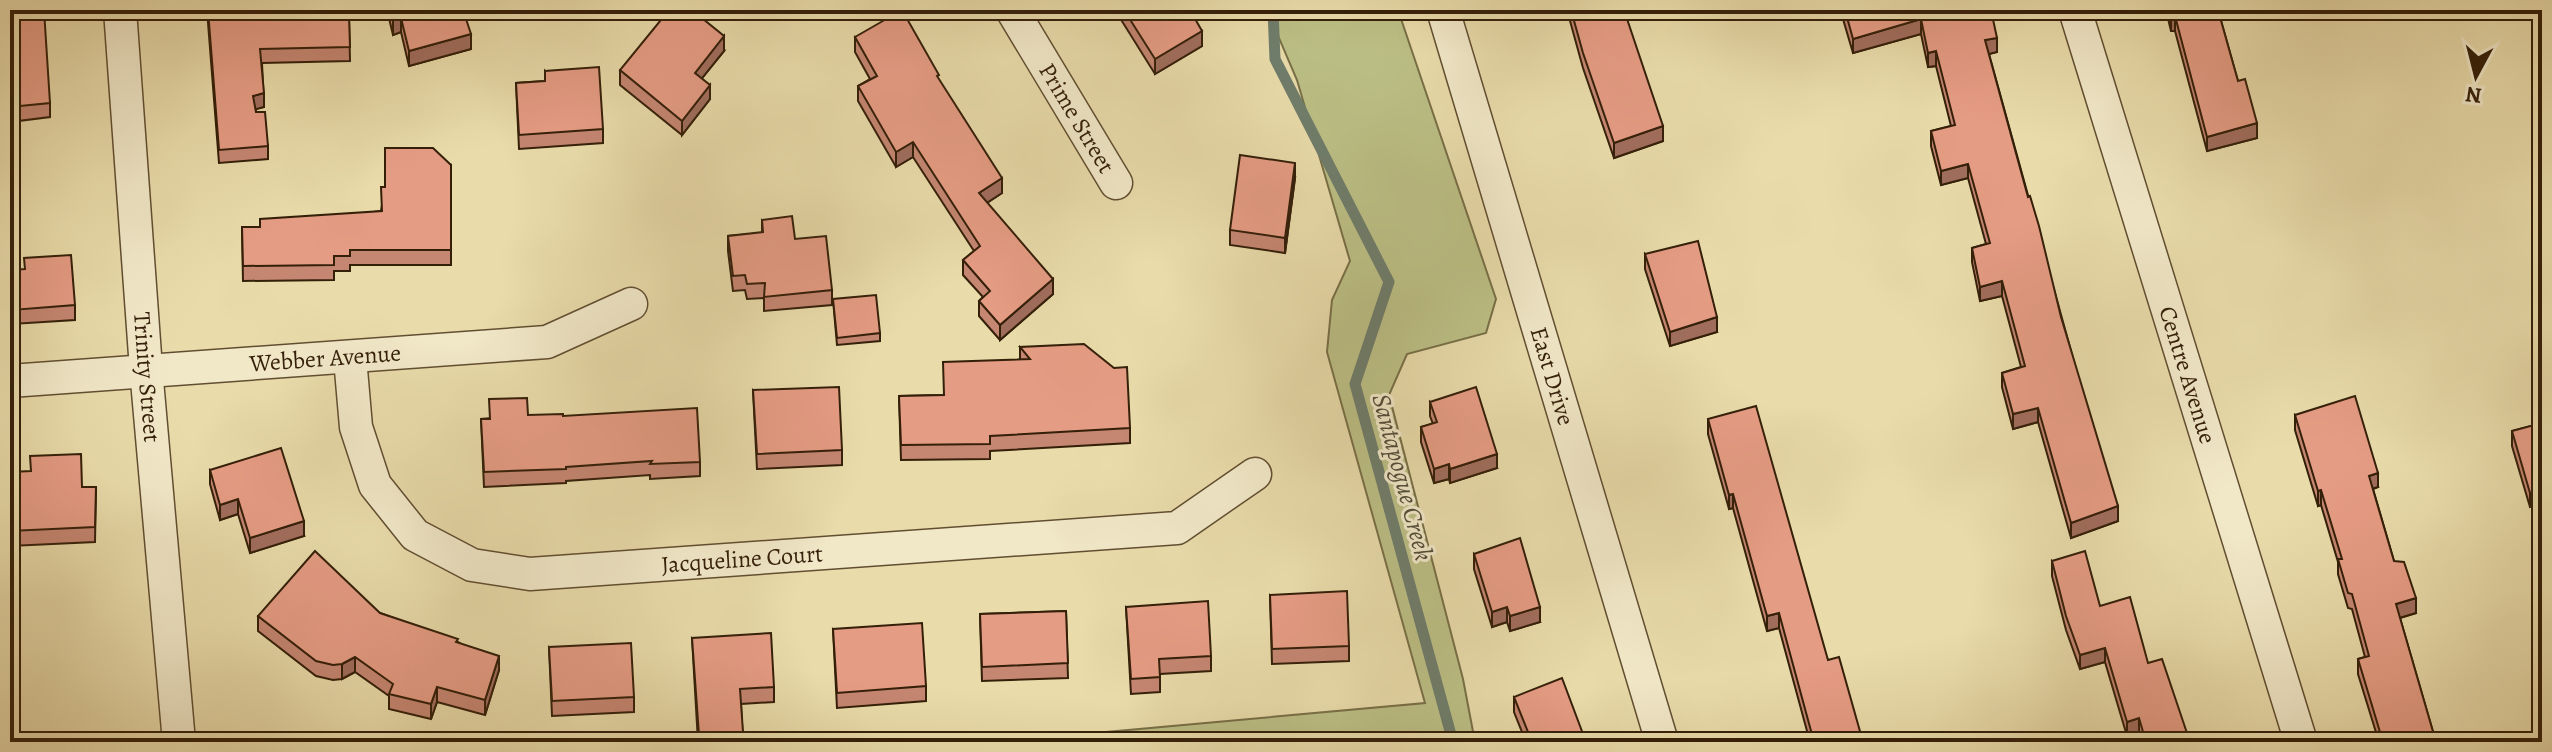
<svg xmlns="http://www.w3.org/2000/svg" width="2552" height="752" viewBox="0 0 2552 752" font-family="Alegreya,serif">
	<rect width="100%" height="100%" fill="#e9dbaa"/>
	<filter id="stains"><feTurbulence type="fractalNoise" baseFrequency=".0025" numOctaves="4"/><feColorMatrix values="0 0 0 0 .2 0 0 0 0 .09 0 0 0 0 .02 0 0 0 .5 -.17"/></filter>
	<radialGradient id="worn" r=".72"><stop offset=".6" stop-color="#630" stop-opacity="0"/><stop offset="1" stop-color="#630" stop-opacity=".3"/></radialGradient>
	<polygon fill="#bbbf85" stroke="#786f47" stroke-width="2" points="1267,10 1398,10 1496,299 1486,333 1407,354 1389,395 1463,679 1475,742 1060,742 1062,736 1425,703 1327,352 1332,300 1350,261 1297,80"/>
	<g fill="none" stroke-linecap="round" stroke-linejoin="round">
		<polyline stroke="#6f7d6b" stroke-width="11" points="1273,10 1275,59 1389,282 1355,384 1453,742"/>
		<g stroke="#614e31" stroke-width="35">
			<g id="minor">
				<path id="s1" d="M 120,10 L 146,369 L 179,742"/>
				<path id="s2" d="M 1012,10 L 1116,183"/>
				<path id="s3" d="M 1443,10 L 1662,742"/>
				<path id="s4" d="M 2075,10 L 2301,742"/>
				<path id="s5" d="M 350,358 L 356,427 L 375,485 L 415,535 L 472,565 L 530,574 L 1177,528 L 1255,474"/>
				<path id="s6" d="M 10,381 L 547,342 L 631,304"/>
			</g>
		</g>
		<use href="#minor" stroke="#f1e8c8" stroke-width="32"/>
	</g>
	<g fill="#c58672" stroke="#341f09" stroke-width="2">
		<polygon points="10,10 50,103 50,117 10,122"/>
		<polygon points="207,10 293,10 293,18 349,16 350,61 262,63 264,107 255,109 268,146 268,159 219,163"/>
		<polygon points="387,10 463,10 471,49 409,66 401,32 393,35"/>
		<polygon points="1115,10 1190,10 1202,46 1155,74"/>
		<polygon points="1567,10 1624,10 1663,141 1614,158 1583,68"/>
		<polygon points="1843,10 1991,10 1997,52 1989,54 2118,521 2071,538 2038,422 2013,429 2002,387 2002,373 2021,367 2002,296 1980,301 1972,262 1972,248 1986,244 1968,178 1941,185 1931,146 1931,131 1951,126 1936,66 1928,67 1921,34 1853,53 1843,19"/>
		<polygon points="2166,10 2218,10 2238,81 2257,138 2207,151 2175,31 2171,31"/>
		<polygon points="855,37 939,80 1002,193 987,203 1053,294 1000,340 979,316 979,301 983,297 963,275 963,260 974,251 913,157 896,167 858,101 858,86 870,79 855,52"/>
		<polygon points="724,51 702,78 710,99 682,135 620,85 620,70"/>
		<polygon points="545,71 603,129 603,143 519,149 516,83 545,81"/>
		<polygon points="451,165 451,265 350,265 350,271 334,271 334,280 243,281 242,227 260,227 381,211 385,187"/>
		<polygon points="1295,178 1285,253 1230,245 1230,230"/>
		<polygon points="762,220 795,239 832,290 832,305 764,311 764,298 747,299 745,290 733,291 728,251 728,236 762,233"/>
		<polygon points="1645,254 1717,332 1670,346 1645,269"/>
		<polygon points="10,270 75,305 75,320 12,324 10,302"/>
		<polygon points="833,299 880,333 880,341 837,345"/>
		<polygon points="1020,347 1130,428 1130,443 990,451 990,459 901,460 899,396 944,395 1020,360"/>
		<polygon points="753,390 842,450 842,465 757,469"/>
		<polygon points="1430,402 1497,468 1450,483 1449,479 1434,483 1421,442 1421,427 1433,424 1430,416"/>
		<polygon points="528,415 563,416 700,462 700,476 650,479 650,475 566,481 566,483 484,487 481,419"/>
		<polygon points="2295,415 2378,487 2373,489 2394,561 2416,613 2400,618 2436,742 2379,742 2358,674 2358,659 2365,657 2352,609 2348,608 2338,574 2338,562 2321,505 2318,506 2295,430"/>
		<polygon points="1708,419 1828,660 1863,742 1810,742 1779,628 1767,631 1733,508 1729,509 1708,434"/>
		<polygon points="2542,423 2530,507 2512,446 2512,431"/>
		<polygon points="210,470 304,536 250,553 238,514 220,520 210,484"/>
		<polygon points="10,472 82,487 96,487 95,542 10,546"/>
		<polygon points="1474,554 1540,622 1510,631 1507,622 1492,627 1474,569"/>
		<polygon points="2052,561 2100,606 2148,663 2190,742 2142,742 2139,732 2127,736 2105,662 2080,669 2066,630 2052,576"/>
		<polygon points="1270,595 1349,646 1349,661 1272,664"/>
		<polygon points="1126,607 1211,656 1211,671 1160,674 1160,692 1131,694"/>
		<polygon points="1066,611 1068,678 982,681 980,614"/>
		<polygon points="380,613 458,642 499,670 485,715 437,702 431,719 389,709 389,696 355,672 342,679 333,680 316,676 258,631 258,616"/>
		<polygon points="833,629 926,686 926,701 837,708"/>
		<polygon points="692,638 774,687 774,702 741,704 743,742 698,742"/>
		<polygon points="549,647 634,697 634,712 552,716"/>
		<polygon points="1514,697 1586,742 1526,742 1514,712"/>
	</g>
	<g fill="#a06d5c" stroke="#341f09" stroke-width="2">
		<polygon points="2175,16 2175,31 2171,31 2171,17"/>
		<polygon points="401,18 401,32 393,35 393,20"/>
		<polygon points="1921,19 1921,34 1853,53 1853,39"/>
		<polygon points="1202,31 1202,46 1155,74 1155,59"/>
		<polygon points="471,34 471,49 409,66 409,51"/>
		<polygon points="724,36 724,51 695,87 695,73"/>
		<polygon points="1997,38 1997,52 1985,55 1985,40"/>
		<polygon points="1936,51 1936,66 1928,67 1928,53"/>
		<polygon points="710,85 710,99 682,135 682,121"/>
		<polygon points="264,93 264,107 253,110 253,96"/>
		<polygon points="2257,123 2257,138 2207,151 2207,137"/>
		<polygon points="1663,126 1663,141 1614,158 1614,143"/>
		<polygon points="913,142 913,157 896,167 896,152"/>
		<polygon points="1295,163 1295,178 1285,253 1285,238"/>
		<polygon points="1968,164 1968,178 1941,185 1941,171"/>
		<polygon points="1002,178 1002,193 979,208 979,193"/>
		<polygon points="1053,279 1053,294 1000,340 1000,325"/>
		<polygon points="2002,281 2002,296 1980,301 1980,287"/>
		<polygon points="1717,317 1717,332 1670,346 1670,332"/>
		<polygon points="2038,408 2038,422 2013,429 2013,414"/>
		<polygon points="1497,454 1497,468 1450,483 1450,469"/>
		<polygon points="1449,464 1449,479 1434,483 1434,469"/>
		<polygon points="2378,473 2378,487 2369,490 2369,476"/>
		<polygon points="2542,489 2542,504 2530,507 2530,493"/>
		<polygon points="2321,490 2321,505 2318,506 2318,491"/>
		<polygon points="1733,494 1733,508 1729,509 1729,495"/>
		<polygon points="238,499 238,514 220,520 220,505"/>
		<polygon points="2118,506 2118,521 2071,538 2071,523"/>
		<polygon points="304,521 304,536 250,553 250,538"/>
		<polygon points="2416,598 2416,613 2396,619 2396,604"/>
		<polygon points="1507,607 1507,622 1492,627 1492,612"/>
		<polygon points="1540,607 1540,622 1510,631 1510,616"/>
		<polygon points="1779,613 1779,628 1767,631 1767,616"/>
		<polygon points="2105,648 2105,662 2080,669 2080,655"/>
		<polygon points="499,656 499,670 485,715 485,700"/>
		<polygon points="355,657 355,672 342,679 342,664"/>
		<polygon points="437,687 437,702 431,719 431,704"/>
		<polygon points="2139,718 2139,732 2127,736 2127,722"/>
	</g>
	<g fill="#e59c84" stroke="#341f09" stroke-width="2">
		<polygon points="10,10 44,10 50,103 10,107"/>
		<polygon points="208,10 293,10 293,18 349,16 350,47 260,49 264,93 253,96 256,112 265,112 268,146 219,150"/>
		<polygon points="391,10 463,10 471,34 409,51 401,18 393,20"/>
		<polygon points="669,10 692,10 724,36 695,73 710,85 682,121 620,70"/>
		<polygon points="902,10 939,75 937,76 1002,178 979,193 1053,279 1000,325 979,301 990,291 963,260 980,246 913,142 896,152 858,86 877,76 855,37"/>
		<polygon points="1124,10 1190,10 1202,31 1155,59"/>
		<polygon points="1571,10 1624,10 1663,126 1614,143 1583,53"/>
		<polygon points="1845,10 1991,10 1997,38 1985,40 2028,197 2030,196 2039,226 2061,317 2118,506 2071,523 2038,408 2013,414 2002,373 2025,366 2002,281 1980,287 1972,248 1990,243 1968,164 1941,171 1931,131 1955,125 1936,51 1928,53 1921,19 1853,39"/>
		<polygon points="2170,10 2218,10 2238,81 2245,79 2257,123 2207,137 2175,16 2171,17"/>
		<polygon points="599,67 603,129 519,135 516,83 545,81 545,71"/>
		<polygon points="385,148 433,148 451,165 451,250 350,250 350,256 334,256 334,265 243,266 242,227 260,227 260,219 382,211 381,187 385,187"/>
		<polygon points="1240,155 1295,163 1285,238 1230,230"/>
		<polygon points="792,216 795,239 826,236 832,290 764,297 765,283 747,284 745,275 733,276 728,236 763,232 762,220"/>
		<polygon points="1698,241 1717,317 1670,332 1645,254"/>
		<polygon points="71,255 75,305 12,310 10,270 25,269 24,258"/>
		<polygon points="876,295 880,333 837,338 833,299"/>
		<polygon points="1084,344 1114,368 1127,367 1130,428 990,436 990,444 901,445 899,396 944,395 943,362 1030,359 1020,347"/>
		<polygon points="839,387 842,450 757,454 753,390"/>
		<polygon points="1476,387 1497,454 1450,469 1449,464 1434,469 1421,427 1437,422 1430,402"/>
		<polygon points="2355,396 2378,473 2369,476 2394,561 2404,562 2416,598 2396,604 2436,742 2383,742 2358,659 2369,656 2352,594 2348,593 2338,559 2342,559 2321,490 2318,491 2295,415"/>
		<polygon points="527,398 528,415 563,414 563,416 697,408 700,462 650,464 652,461 566,467 566,469 484,472 481,419 490,419 489,399"/>
		<polygon points="1756,406 1828,660 1839,657 1863,742 1814,742 1779,613 1767,616 1733,494 1729,495 1708,419"/>
		<polygon points="2542,423 2542,489 2530,493 2512,431"/>
		<polygon points="281,448 304,521 250,538 238,499 220,505 210,470"/>
		<polygon points="81,454 82,487 96,487 95,527 10,531 10,472 31,471 30,456"/>
		<polygon points="1520,538 1540,607 1510,616 1507,607 1492,612 1474,554"/>
		<polygon points="315,551 380,613 458,639 456,642 499,656 485,700 437,687 431,704 389,694 393,684 355,657 342,664 333,665 316,661 258,616"/>
		<polygon points="2085,551 2100,606 2130,597 2148,663 2162,659 2190,742 2146,742 2139,718 2127,722 2105,648 2080,655 2066,616 2052,561"/>
		<polygon points="1347,591 1349,646 1272,649 1270,595"/>
		<polygon points="1208,601 1211,656 1159,659 1160,677 1131,679 1126,607"/>
		<polygon points="1066,611 1068,663 982,667 980,614"/>
		<polygon points="922,623 926,686 837,693 833,629"/>
		<polygon points="771,633 774,687 740,689 743,732 699,735 692,638"/>
		<polygon points="631,643 634,697 552,701 549,647"/>
		<polygon points="1562,678 1586,742 1532,742 1514,697"/>
		<polygon points="14,707 16,737 12,738 13,742 10,742 10,708"/>
	</g>
	<g text-anchor="middle" stroke-width="6" stroke-linejoin="round" paint-order="stroke">
		<g font-size="24" fill="#341f09" stroke="#f1e8c8">
			<text dy="8" stroke="none"><textPath href="#s2" startOffset="126">Prime Street</textPath></text>
			<text dy="8" stroke="none"><textPath href="#s6" startOffset="316">Webber Avenue</textPath></text>
			<text dy="8" stroke="none"><textPath href="#s1" startOffset="368">Trinity Street</textPath></text>
			<text dy="8" stroke="none"><textPath href="#s3" startOffset="382">East Drive</textPath></text>
			<text dy="8" stroke="none"><textPath href="#s4" startOffset="382">Centre Avenue</textPath></text>
			<text dy="8" stroke="none"><textPath href="#s5" startOffset="530">Jacqueline Court</textPath></text>
		</g>
		<g font-size="26" font-style="italic" fill="#524e3a" stroke="#f1e8c8">
			<text transform="translate(1403 477) rotate(75)" y="9">Santapogue Creek</text>
		</g>
	</g>
	<rect width="2552" height="752" fill="none" stroke="#e9dbaa" stroke-width="40"/>
	<rect x="12" y="12" width="2528" height="728" fill="none" stroke="#341f09" stroke-width="4"/>
	<rect x="20" y="20" width="2512" height="712" fill="none" stroke="#341f09" stroke-width="2"/>
	<g transform="translate(2476 76) rotate(187)" stroke="#f1e8c8" stroke-width="6" paint-order="stroke">
	<path d="M0-6L14 30L0 20L-14 30Z" fill="#341f09"/>
	<text y="-12" font-size="22" font-weight="bold" text-anchor="middle" fill="#341f09">N</text>
	</g>
	<rect width="100%" height="100%" filter="url(#stains)"/>
	<rect width="100%" height="100%" fill="url(#worn)"/>
</svg>
